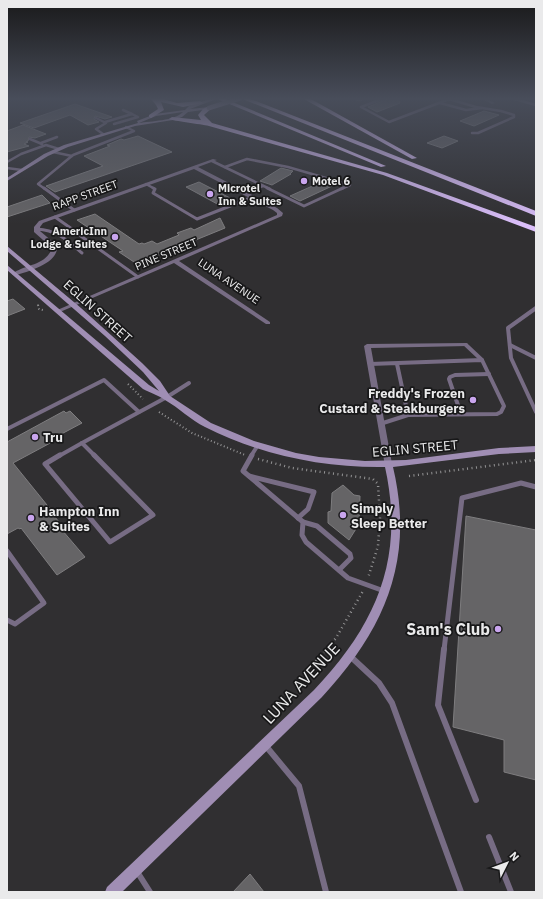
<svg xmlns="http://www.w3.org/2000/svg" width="543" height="899" viewBox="0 0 543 899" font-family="'IBM Plex Sans',sans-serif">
	<rect width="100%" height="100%" fill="#302f31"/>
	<g fill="#656466" stroke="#7e7d7f">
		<polygon points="390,98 398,98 400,103 377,112 368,107"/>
		<polygon points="75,104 112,117 105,119 95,116 94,119 99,122 88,125 70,115 34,128 20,123"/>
		<polygon points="484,111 499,115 474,126 460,121"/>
		<polygon points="23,125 46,134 35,138 29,137 28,141 26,142 28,142 24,144 29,146 7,152 7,131"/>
		<polygon points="138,136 172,152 55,192 46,186 103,166 84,156 110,146 107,145 121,139 124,140"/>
		<polygon points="444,136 458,141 442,148 427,143"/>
		<polygon points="281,168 293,171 290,174 291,174 272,185 260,181"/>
		<polygon points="199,182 234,200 221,206 186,187"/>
		<polygon points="319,183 332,186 300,201 290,196"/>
		<polygon points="42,195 50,203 7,217 7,207"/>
		<polygon points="95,214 139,244 142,243 144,244 152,241 157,244 179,235 177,233 191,228 194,230 220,218 225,228 137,264 119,252 123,251 77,220"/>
		<polygon points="13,299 25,309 7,316 7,301"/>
		<polygon points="64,411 66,413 70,411 82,423 52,439 54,441 13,463 51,510 50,511 64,528 62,530 85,557 57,575 21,528 20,529 18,528 7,534 7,442"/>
		<polygon points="343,485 354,495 360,496 359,524 349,540 328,523 328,512 331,511 332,493"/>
		<polygon points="466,516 536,530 536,780 504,772 504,740 453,727"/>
		<polygon points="250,874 264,892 233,892"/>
	</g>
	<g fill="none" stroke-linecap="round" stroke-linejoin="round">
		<polyline stroke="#949495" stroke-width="1.5" stroke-dasharray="0.5 2" stroke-linecap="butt" points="38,304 38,306"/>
		<g stroke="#949495" stroke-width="2" stroke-dasharray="1 2.5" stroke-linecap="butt">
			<polyline points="38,305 39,309 43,310"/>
			<polyline points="128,384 143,399"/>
			<polyline points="159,412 192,433 245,455"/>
		</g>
		<g stroke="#949495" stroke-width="2.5" stroke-dasharray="1 3.5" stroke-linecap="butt">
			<polyline points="258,459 292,468 373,479 378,484 380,518 378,546 368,578"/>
			<polyline points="409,476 536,460"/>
			<polyline points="326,650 336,638 363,591"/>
		</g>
		<polyline stroke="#949495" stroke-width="3" stroke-dasharray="1.5 4.5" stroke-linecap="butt" points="312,666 327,649"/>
		<g stroke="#776c84" stroke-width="2.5">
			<polyline points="353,98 359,100 367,98"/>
			<polyline points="385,98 361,107 389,122 452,98"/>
			<polyline points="511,98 536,105"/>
			<polyline points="449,99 476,107 501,111 514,115 514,117 478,133 472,133"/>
			<polyline points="440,103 466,110 482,108"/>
			<polyline points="123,110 132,114"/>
			<polyline points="96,118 106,123 96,129 103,134"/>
			<polyline points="105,122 132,114 138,117 114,124"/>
			<polyline points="30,139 42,144"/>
			<polyline points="41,143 57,137"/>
			<polyline points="53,152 72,156"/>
			<polyline points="212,161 270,189"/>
			<polyline points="7,162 21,154 46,145 59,149"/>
			<polyline points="225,167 247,159 288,167 350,185 341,189"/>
			<polyline points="7,168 22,170"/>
			<polyline points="146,184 155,189"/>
			<polyline points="45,189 38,184 73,155 134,131 126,127"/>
			<polyline points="254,189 263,186"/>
		</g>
		<g stroke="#776c84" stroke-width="3">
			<polyline points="44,188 74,210"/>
			<polyline points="153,188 155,189 153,193 197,219 253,197"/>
			<polyline points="267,188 304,206 343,188"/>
			<polyline points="244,193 257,188"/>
			<polyline points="55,217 72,229"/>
			<path d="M 37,229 C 57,230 68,241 82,253"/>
			<polyline points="78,234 138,277"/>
		</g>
		<g stroke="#776c84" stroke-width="4">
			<polyline points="536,308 508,328 511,358 536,412"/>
			<polyline points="466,345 482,360"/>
			<polyline points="510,345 536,358"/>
			<polyline points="370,364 482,360 504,406 501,412 497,414 408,415 397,364"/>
			<polyline points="461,414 449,379 450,377 455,375 489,374"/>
			<polyline points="380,424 408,415"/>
			<polyline points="7,429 104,380 139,412"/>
			<polyline points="82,443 95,456"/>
			<polyline points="82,443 167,397 189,383"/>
			<polyline points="59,456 82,443"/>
			<polyline points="251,456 258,445"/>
		</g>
		<g stroke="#776c84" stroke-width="5">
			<polyline points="60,455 45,464 110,542 153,515 94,455"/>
			<polyline points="252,455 243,471 303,522 302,535 306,542 348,578 384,591"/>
			<polyline points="249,476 314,492 308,509 298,518"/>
			<polyline points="303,522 317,526 350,554 351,558 339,570"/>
			<polyline points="7,551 44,603 15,624 7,620"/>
			<polyline points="444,650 462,498 521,483 536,487"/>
		</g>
		<g stroke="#776c84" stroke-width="6">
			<polyline points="444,649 438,705 476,800"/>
			<polyline points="350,656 379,683 392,703 461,892"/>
			<polyline points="265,745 299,786 326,892"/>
			<polyline points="489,837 511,892"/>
			<polyline points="136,870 150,892"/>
		</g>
		<g fill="#776c84" fill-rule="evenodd">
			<polygon points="480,98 485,98 495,103 492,104"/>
			<path d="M 213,159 L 217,160 L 198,167 L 277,208 L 283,213 L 282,216 L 179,261 L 270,322 L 270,324 L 266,324 L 174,263 L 60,312 L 58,313 L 55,311 L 277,215 L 277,213 L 273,210 L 194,169 L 43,223 L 40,227 L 40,231 L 53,242 L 57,247 C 58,263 29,271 17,275 L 15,276 L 12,274 C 25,264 46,266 52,248 L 34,232 L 34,227 L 39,221 Z"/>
			<polygon points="466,343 468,344 468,346 371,348 392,464 391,466 385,466 364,346 367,344"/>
		</g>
		<g fill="#a08eb4" fill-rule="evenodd">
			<path d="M 213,98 L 219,98 L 190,109 L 209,107 L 210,109 L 188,112 L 182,117 L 173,120 L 135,126 L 68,147 L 48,156 L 7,181 L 7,178 L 44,154 L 64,145 L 138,123 L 137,121 L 155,114 L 185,110 L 189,106 ZM 183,112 C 174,121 151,121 139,123 L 156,116 Z"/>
			<path d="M 7,246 L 81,308 L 142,363 L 160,381 L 170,396 L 211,423 L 254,441 L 296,453 L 319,457 L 365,461 L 406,460 L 499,448 L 536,446 L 536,452 L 499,454 L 393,467 C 415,560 385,629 322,697 L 122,892 L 105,892 L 107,887 L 314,690 C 377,624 405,558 385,467 C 323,468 261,455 205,427 C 191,420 179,408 165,400 C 158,395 151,393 143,389 L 7,270 L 7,265 L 149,385 L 159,391 L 143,372 L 105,336 L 7,251 Z"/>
		</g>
		<g fill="#dbbffa" fill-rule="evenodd">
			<polygon points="150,98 160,98 177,103 200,101 203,103 183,107 161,102 164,110 151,118 149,117 149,115 158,109 156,105"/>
			<polygon points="215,98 223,98 386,166 381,167"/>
			<polygon points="240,98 248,98 536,211 536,216"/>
			<polygon points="302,98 309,98 417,158 412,159"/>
			<path d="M 209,106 L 212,108 L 204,115 L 212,123 L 387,173 L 536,227 L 536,232 L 383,175 L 209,126 C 201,124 173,121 169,119 L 172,117 L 201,120 L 198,115 L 203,109 Z"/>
		</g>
		<polyline stroke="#a08eb4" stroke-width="4.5" points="209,108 241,98"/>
	</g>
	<linearGradient id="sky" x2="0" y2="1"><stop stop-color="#1a1a1b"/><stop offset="0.44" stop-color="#484d5a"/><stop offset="1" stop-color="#484d5a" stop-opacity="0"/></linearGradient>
	<rect width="543" height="224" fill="url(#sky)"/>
	<g fill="#c9a5ee" stroke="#181819" stroke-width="1.5">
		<circle cx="304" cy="181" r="4"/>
		<circle cx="210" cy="194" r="4"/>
		<circle cx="115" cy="237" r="4"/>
		<circle cx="473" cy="400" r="4"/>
		<circle cx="35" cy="437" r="4"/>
		<circle cx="343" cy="515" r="4"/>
		<circle cx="31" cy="518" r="4"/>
		<circle cx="498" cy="629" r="4"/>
	</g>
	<g text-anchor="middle" stroke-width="3.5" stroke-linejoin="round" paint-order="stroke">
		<g font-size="11" font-weight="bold" fill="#eaeaeb" stroke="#181819" text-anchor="start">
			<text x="312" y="185">Motel 6</text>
			<text x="218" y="192">Microtel<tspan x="218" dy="13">Inn &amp; Suites</tspan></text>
			<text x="107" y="235" text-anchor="end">AmericInn<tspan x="107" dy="13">Lodge &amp; Suites</tspan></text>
		</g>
		<g font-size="11" fill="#eaeaeb" stroke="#181819">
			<text transform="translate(85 195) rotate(-20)" y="4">RAPP STREET</text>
			<text transform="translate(166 254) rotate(-23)" y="4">PINE STREET</text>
			<text transform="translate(229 281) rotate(34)" y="4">LUNA AVENUE</text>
		</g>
		<g font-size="13" fill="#eaeaeb" stroke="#181819">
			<text transform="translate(98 311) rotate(42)" y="5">EGLIN STREET</text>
			<text transform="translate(415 448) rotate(-5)" y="5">EGLIN STREET</text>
		</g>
		<g font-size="13" font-weight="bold" fill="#eaeaeb" stroke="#181819" text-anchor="start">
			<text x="465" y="398" text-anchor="end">Freddy's Frozen<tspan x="465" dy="15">Custard &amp; Steakburgers</tspan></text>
			<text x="43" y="442">Tru</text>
			<text x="351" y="513">Simply<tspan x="351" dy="15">Sleep Better</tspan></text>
			<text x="39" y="516">Hampton Inn<tspan x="39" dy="15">&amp; Suites</tspan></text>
		</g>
		<g font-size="16" font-weight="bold" fill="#eaeaeb" stroke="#181819" text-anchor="end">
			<text x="490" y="635">Sam's Club</text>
		</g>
		<g font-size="16" fill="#eaeaeb" stroke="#181819">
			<text transform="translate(301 683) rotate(-47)" y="6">LUNA AVENUE</text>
		</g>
	</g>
	<rect width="543" height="899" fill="none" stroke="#eaeaeb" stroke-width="16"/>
	<g transform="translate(507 863) rotate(48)" stroke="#181819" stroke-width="3" paint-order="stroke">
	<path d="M0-3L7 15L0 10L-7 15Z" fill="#eaeaeb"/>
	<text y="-6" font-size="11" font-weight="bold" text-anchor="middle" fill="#eaeaeb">N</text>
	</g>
</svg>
